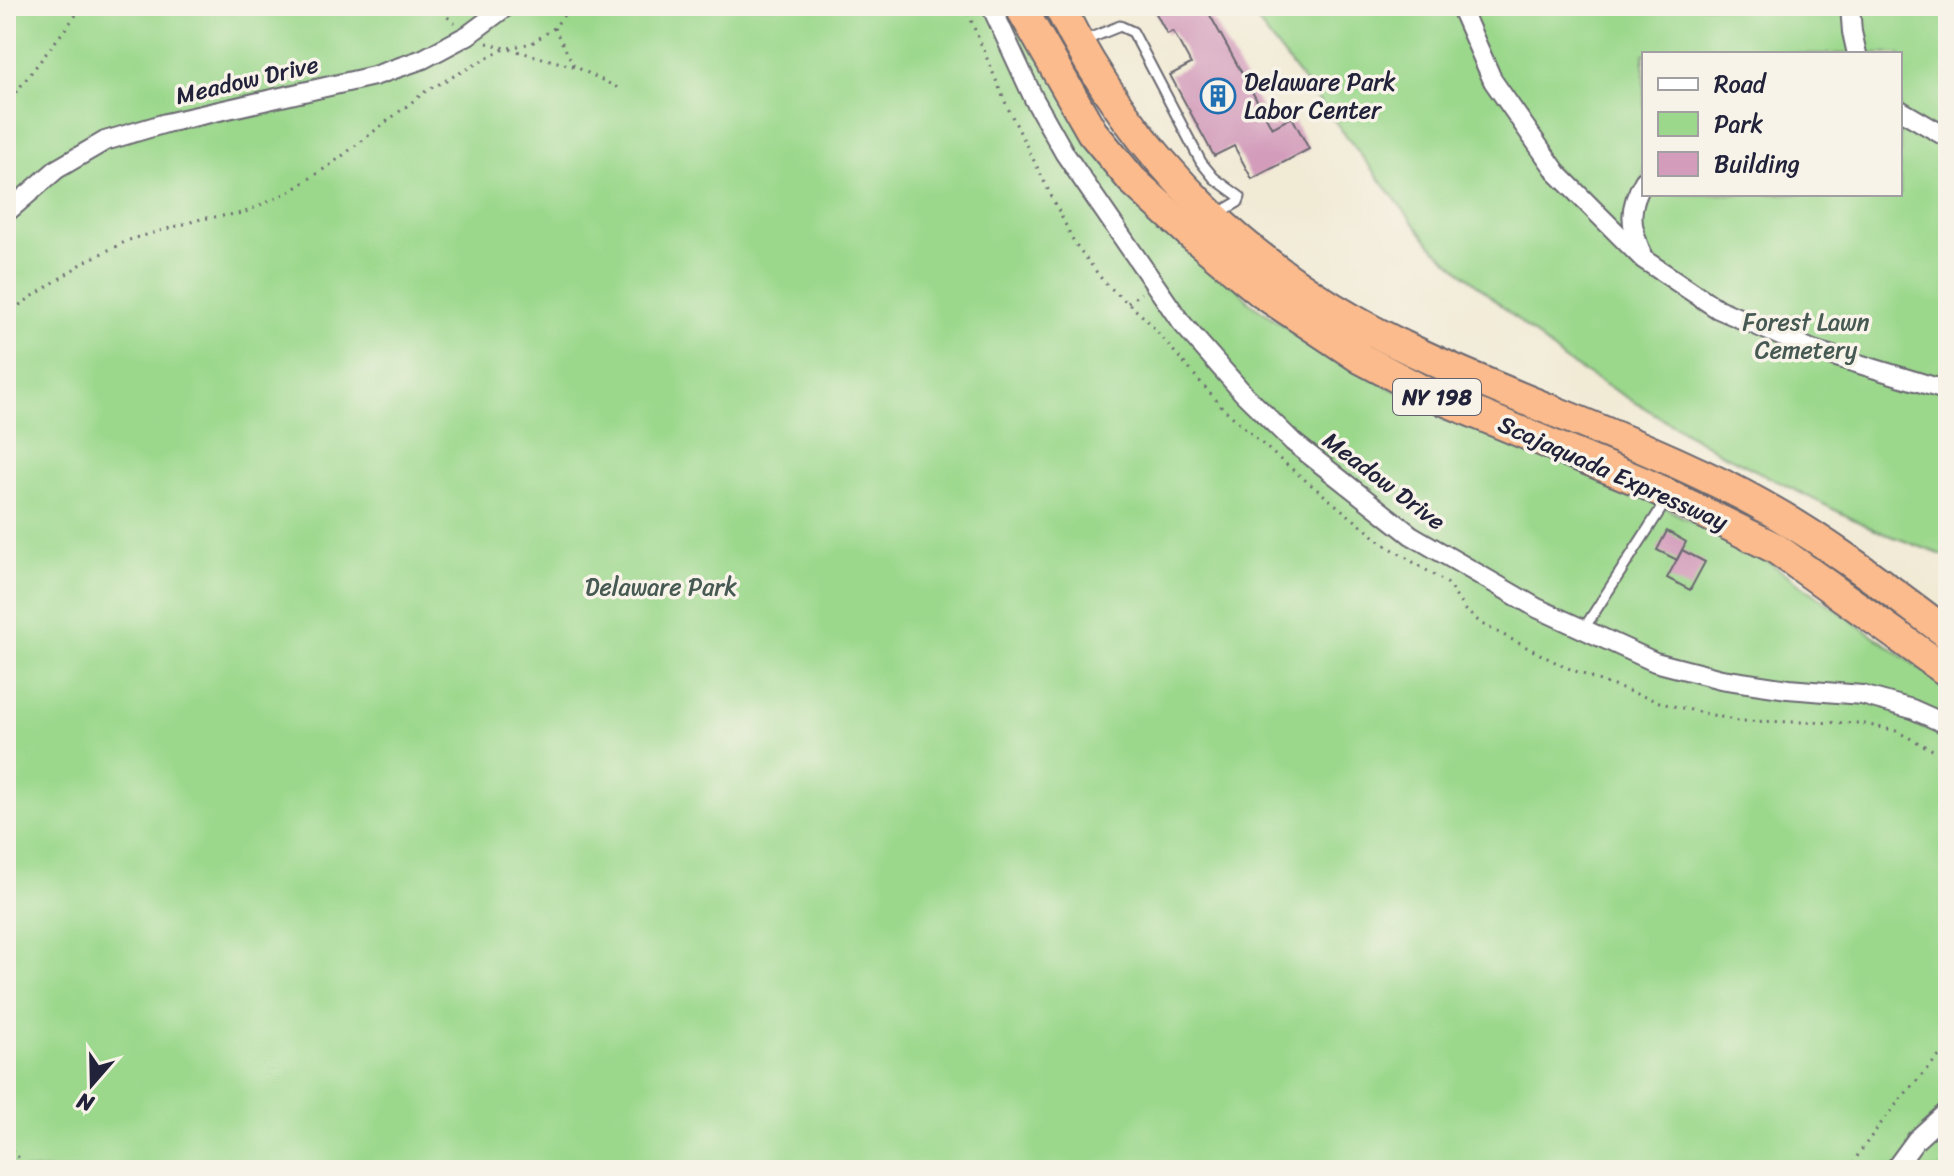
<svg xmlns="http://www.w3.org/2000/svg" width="1954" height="1176" viewBox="0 0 1954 1176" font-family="Sriracha,sans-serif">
	<rect width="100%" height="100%" fill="#f7f3e8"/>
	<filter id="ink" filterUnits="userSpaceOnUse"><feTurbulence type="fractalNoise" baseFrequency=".0125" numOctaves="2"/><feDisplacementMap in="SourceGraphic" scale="16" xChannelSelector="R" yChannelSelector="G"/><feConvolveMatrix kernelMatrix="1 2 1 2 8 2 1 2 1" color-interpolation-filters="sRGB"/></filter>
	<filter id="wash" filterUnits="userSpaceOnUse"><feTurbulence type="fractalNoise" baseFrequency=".006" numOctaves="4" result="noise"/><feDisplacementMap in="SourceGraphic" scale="32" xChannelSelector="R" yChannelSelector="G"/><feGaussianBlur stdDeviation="1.8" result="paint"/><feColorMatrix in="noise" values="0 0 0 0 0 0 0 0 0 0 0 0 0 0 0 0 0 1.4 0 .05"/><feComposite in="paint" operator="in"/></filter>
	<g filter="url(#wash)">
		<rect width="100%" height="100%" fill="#f1ead5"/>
		<g fill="#9bd88c" stroke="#5e7d64" stroke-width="2" fill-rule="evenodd">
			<polygon points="6,6 1012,6 1025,32 1249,302 1329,356 1402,394 1646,498 1763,558 1948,688 1948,1170 6,1170"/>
			<path d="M 1249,6 L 1948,6 L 1948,557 L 1875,530 L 1719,452 L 1564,360 L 1431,245 L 1260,25 ZM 1644,54 L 1900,54 L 1900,194 L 1644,194 Z"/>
		</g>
		<g id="blocks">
			<g fill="#d39cbb">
				<polygon points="1152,6 1205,6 1272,128 1292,117 1309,149 1252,179 1234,146 1214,156 1170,75 1191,64 1173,31 1167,34"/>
				<polygon points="1667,531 1686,542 1677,560 1657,550"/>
				<polygon points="1682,550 1705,562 1690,590 1667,578"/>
			</g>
		</g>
	</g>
	<g filter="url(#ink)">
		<use href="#blocks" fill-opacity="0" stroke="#6a6871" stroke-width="2"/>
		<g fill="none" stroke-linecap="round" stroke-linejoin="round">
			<g stroke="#6a6871" stroke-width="13">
				<g id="service">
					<polyline points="1083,41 1120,26 1133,32 1201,162 1214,178 1240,197 1238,202 1219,213"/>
					<polyline points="1583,630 1668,498"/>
				</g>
			</g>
			<g stroke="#6a6871" stroke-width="22">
				<g id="minor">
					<polyline points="991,6 1034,99 1065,154 1180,321 1244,394 1293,442 1411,535 1537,608 1655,662 1721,679 1788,689 1862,695 1912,709 1948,725"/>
					<polyline points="1460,6 1493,81 1558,174 1643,259 1718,309 1813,350 1948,391"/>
					<polyline points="1850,6 1852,32 1857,54"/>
					<polyline points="1900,110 1948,138"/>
					<polyline points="6,213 57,169 105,141 166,123 374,76 423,59 468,35 507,6"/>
					<path d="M 1641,252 C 1630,224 1628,208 1644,181"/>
					<polyline points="1894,1170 1916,1140 1948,1111"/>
				</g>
			</g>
			<g stroke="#6a6871" stroke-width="34">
				<g id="trunk">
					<polyline points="1020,6 1092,132 1132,180 1193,236 1261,292 1362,359 1427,393 1642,482 1775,548 1948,672"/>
					<path d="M 1059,6 C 1135,160 1255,277 1411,350 C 1520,402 1636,439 1743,495 C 1817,534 1882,584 1948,634"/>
				</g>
			</g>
			<g stroke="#6a6871" stroke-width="3" stroke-dasharray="2 6" stroke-linecap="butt">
				<polyline points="436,6 454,23"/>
				<polyline points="965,6 1006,104 1074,242 1104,282 1146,319 1223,408 1277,457 1384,544 1447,583 1465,610 1482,624 1563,666 1605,683 1665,704 1738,721 1860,723 1896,731 1948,758"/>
				<polyline points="554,28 575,67"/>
				<polyline points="487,43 576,67 620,89"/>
				<polyline points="6,105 83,6"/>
				<polyline points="1128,303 1141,293"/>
				<polyline points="6,314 86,261 129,240 201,219 243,213 291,191 333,163 426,91 504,49 532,43 554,28 571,6"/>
				<polyline points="6,1145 31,1170"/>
				<path d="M 1848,1170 C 1878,1124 1910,1086 1948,1047"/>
			</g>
			<use href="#service" stroke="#fff" stroke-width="9"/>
			<use href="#minor" stroke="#fff" stroke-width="18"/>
			<use href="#trunk" stroke="#fbbb8c" stroke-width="30"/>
		</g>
	</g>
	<defs>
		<g id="building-ring" transform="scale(1.8)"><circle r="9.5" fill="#f7f3e8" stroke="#1f6fb2" stroke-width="1.5"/><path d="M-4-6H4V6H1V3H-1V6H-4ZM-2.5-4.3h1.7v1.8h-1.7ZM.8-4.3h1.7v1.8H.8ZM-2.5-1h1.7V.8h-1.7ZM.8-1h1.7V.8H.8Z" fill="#1f6fb2"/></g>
	</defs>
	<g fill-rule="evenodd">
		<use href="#building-ring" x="1218" y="96"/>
	</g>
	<g text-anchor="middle" stroke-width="7" stroke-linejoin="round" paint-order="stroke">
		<rect fill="#f7f3e8" stroke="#62616f" stroke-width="2" x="1393" y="379" width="88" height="36" rx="6"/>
		<g font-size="22" font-weight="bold" fill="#22223b">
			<text x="1437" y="405">NY 198</text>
		</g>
		<g font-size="24" fill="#22223b" stroke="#f7f3e8">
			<text transform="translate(247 80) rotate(-13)" y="8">Meadow Drive</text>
			<text transform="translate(1613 473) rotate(24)" y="8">Scajaquada Expressway</text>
			<text transform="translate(1384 481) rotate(37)" y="8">Meadow Drive</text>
		</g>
		<g font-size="24" fill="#22223b" stroke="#f7f3e8" text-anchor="start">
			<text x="1244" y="90">Delaware Park<tspan x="1244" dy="28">Labor Center</tspan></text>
		</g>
		<g font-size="24" fill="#465953" stroke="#f7f3e8">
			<text x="1806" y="330">Forest Lawn<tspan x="1806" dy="28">Cemetery</tspan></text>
			<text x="661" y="595">Delaware Park</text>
		</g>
	</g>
	<rect width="1954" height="1176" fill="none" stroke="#f7f3e8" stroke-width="32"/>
	<rect x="1642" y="52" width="260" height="144" fill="#f7f3e8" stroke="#a29fa3" stroke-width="2"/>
	<rect x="1658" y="78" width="40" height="12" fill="#ffffff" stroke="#a29fa3" stroke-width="2"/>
	<text x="1714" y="92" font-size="24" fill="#22223b">Road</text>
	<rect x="1658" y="112" width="40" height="24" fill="#9bd88c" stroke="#a29fa3" stroke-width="2"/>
	<text x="1714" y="132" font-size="24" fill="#22223b">Park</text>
	<rect x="1658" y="152" width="40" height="24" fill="#d39cbb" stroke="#a29fa3" stroke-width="2"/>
	<text x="1714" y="172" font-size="24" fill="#22223b">Building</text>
	<g transform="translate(92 1084) rotate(200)" stroke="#f7f3e8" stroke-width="6" paint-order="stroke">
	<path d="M0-6L14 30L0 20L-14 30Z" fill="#22223b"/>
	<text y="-12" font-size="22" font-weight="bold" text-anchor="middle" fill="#22223b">N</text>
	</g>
</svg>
